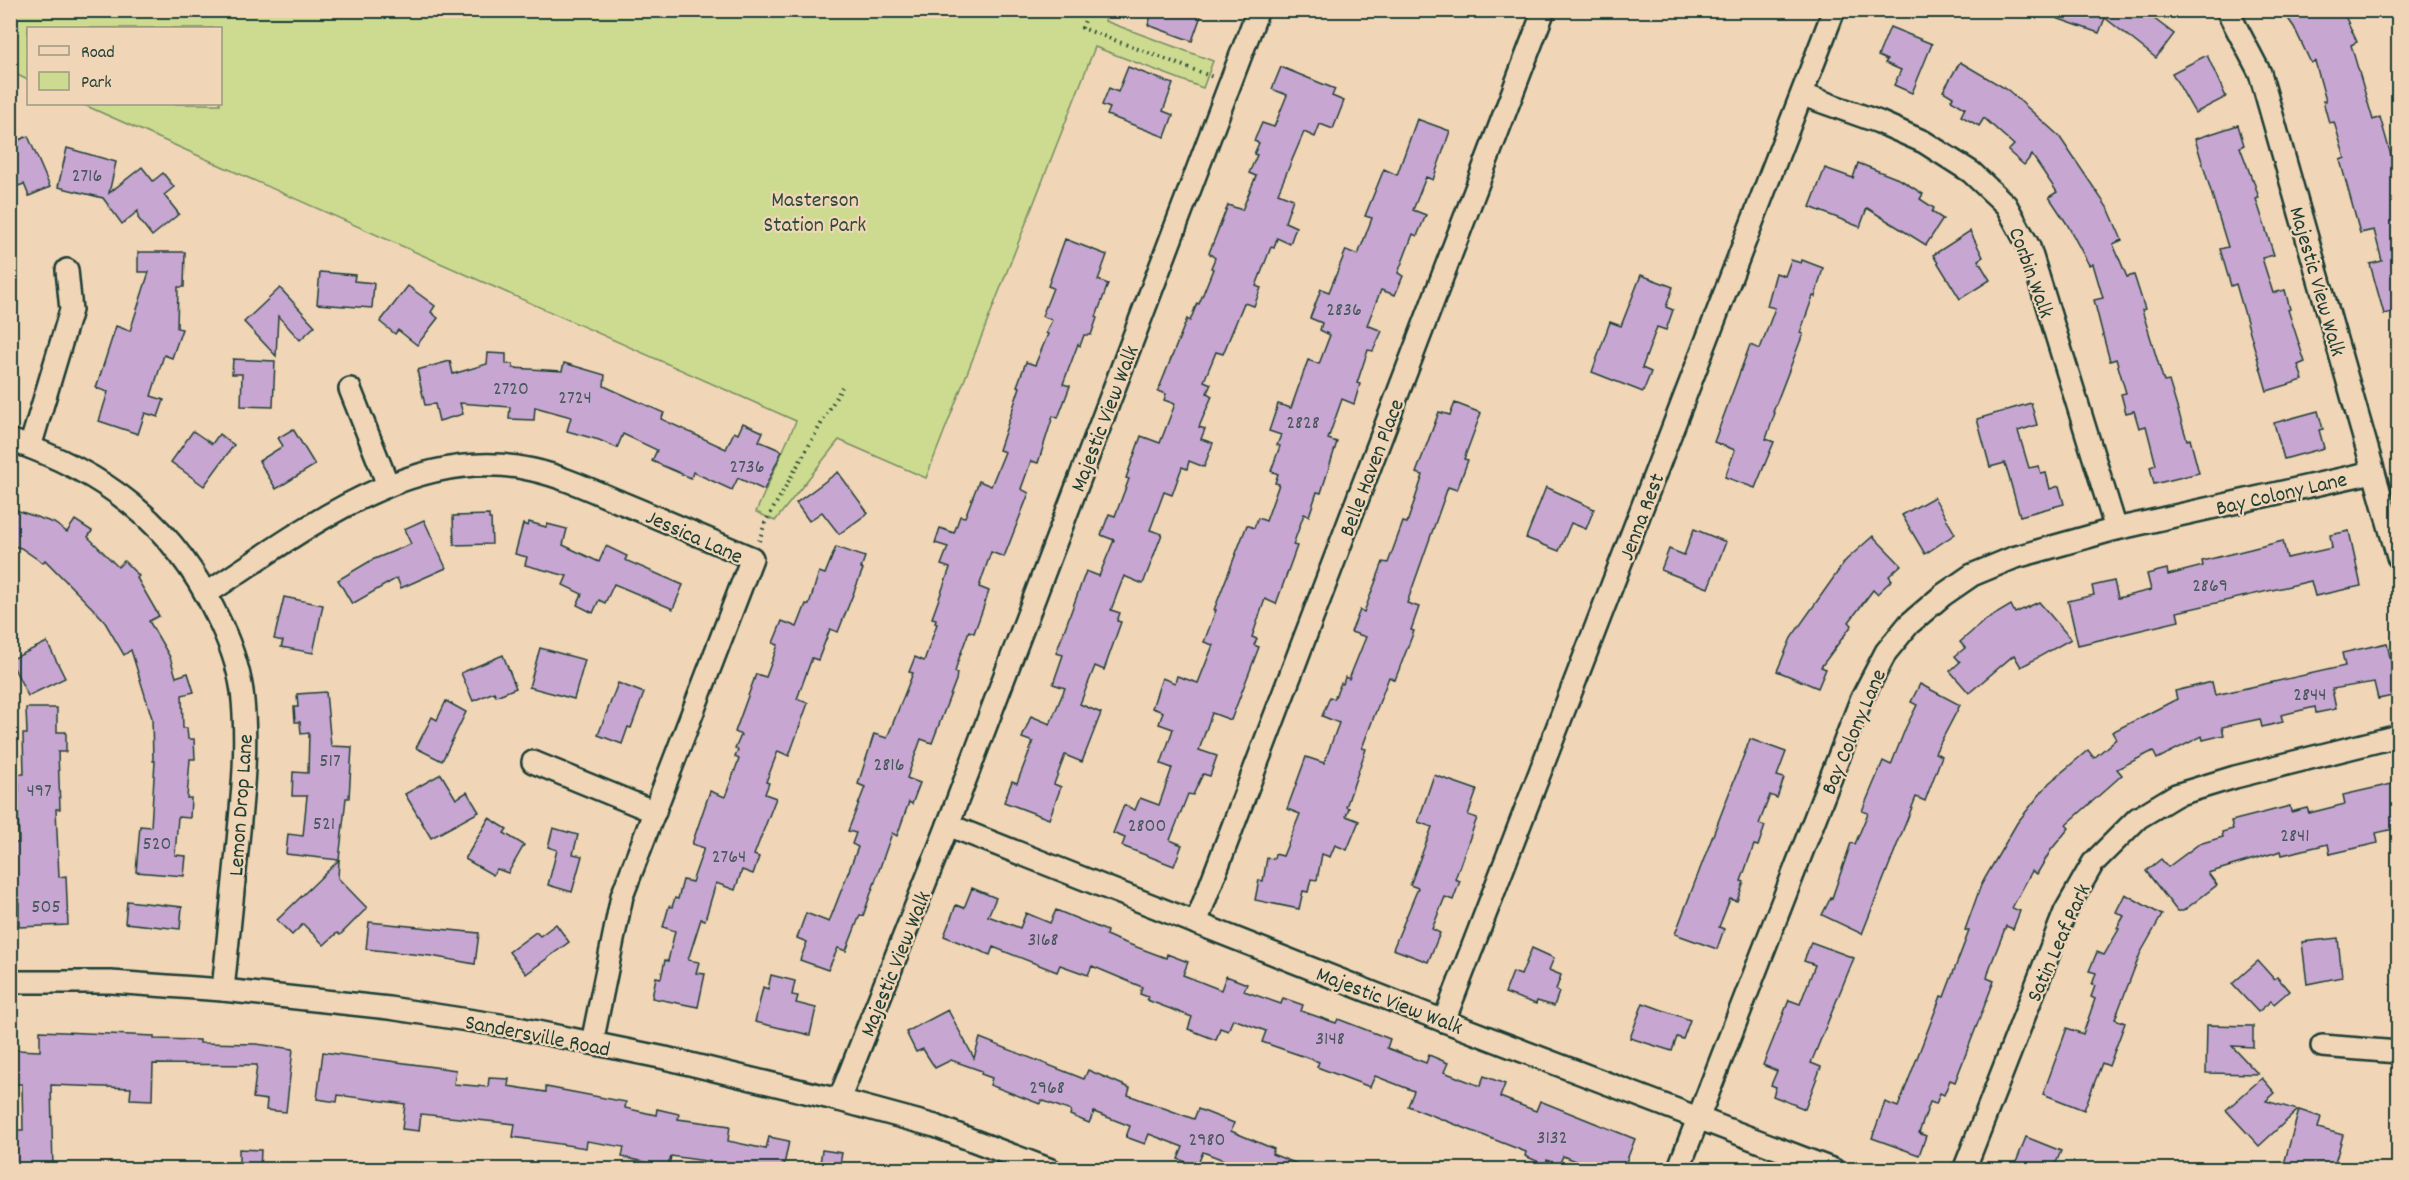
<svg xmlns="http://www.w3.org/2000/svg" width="2409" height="1180" viewBox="0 0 2409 1180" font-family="Dekko,sans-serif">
	<rect width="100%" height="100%" fill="#f0d6b7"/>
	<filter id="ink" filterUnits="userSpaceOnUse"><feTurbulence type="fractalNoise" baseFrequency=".0167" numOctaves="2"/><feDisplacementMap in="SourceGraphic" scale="12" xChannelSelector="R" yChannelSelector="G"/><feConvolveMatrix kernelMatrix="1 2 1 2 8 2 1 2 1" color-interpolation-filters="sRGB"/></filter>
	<g filter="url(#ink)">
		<polygon fill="#ccdb8f" stroke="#768c62" stroke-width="1.5" points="11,10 1109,10 1105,21 1213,61 1203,88 1095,47 926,478 839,440 775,521 756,512 796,421 82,104 220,104 220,28 28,28 28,80 11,72"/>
		<g fill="#c7a7d2" stroke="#1f3d34" stroke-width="1.5">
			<polygon points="1153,10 1203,10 1192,41 1148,25"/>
			<polygon points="2043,10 2160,10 2153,18 2174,34 2156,58 2105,18 2099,33 2042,13"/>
			<polygon points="2282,10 2339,10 2342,17 2345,16 2357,42 2351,45 2373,120 2380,117 2398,180 2398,311 2384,314 2370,264 2382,261 2374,230 2360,233 2340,160 2345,158 2334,122 2329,123 2323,101 2326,101 2315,61 2311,63 2294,27"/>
			<polygon points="1890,27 1932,44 1912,93 1894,85 1901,70 1885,63 1887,60 1878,56"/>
			<polygon points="2207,55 2226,97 2195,113 2172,73"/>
			<polygon points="1960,62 2008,90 2059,136 2109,210 2122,240 2113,244 2127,277 2134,275 2145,309 2142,310 2164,382 2169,381 2187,440 2190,439 2199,473 2154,484 2150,467 2156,465 2146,426 2139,428 2134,411 2126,413 2121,394 2126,393 2116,359 2110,361 2105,343 2094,300 2103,298 2093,264 2089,265 2067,224 2049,197 2057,192 2032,155 2024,165 2008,151 2014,145 1984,118 1979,126 1961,116 1965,108 1951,100 1953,97 1943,91"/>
			<polygon points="1128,67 1173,84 1163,111 1173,115 1165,137 1107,115 1110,108 1102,105 1109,88 1118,92"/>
			<polygon points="1281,67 1335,89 1332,96 1344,101 1333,129 1320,124 1315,137 1304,132 1278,193 1293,199 1285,222 1296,227 1290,244 1277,238 1274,248 1271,247 1256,286 1261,288 1254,306 1244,303 1223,354 1216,352 1204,381 1211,384 1207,393 1212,396 1199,427 1205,429 1201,439 1213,443 1204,467 1189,461 1187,469 1182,467 1172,495 1164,492 1150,530 1162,534 1143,584 1124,576 1111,610 1120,613 1117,621 1121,622 1104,670 1095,666 1080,704 1101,713 1082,762 1065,755 1054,784 1061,787 1049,819 1004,802 1012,781 1017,783 1033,742 1022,738 1031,716 1050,724 1065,688 1053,684 1063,655 1056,653 1086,571 1099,576 1114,540 1101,535 1109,514 1115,516 1129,479 1126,478 1141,436 1160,443 1175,404 1164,400 1166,394 1158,391 1187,319 1190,321 1197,303 1199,304 1213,269 1211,268 1215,258 1209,253 1228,205 1242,210 1256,176 1249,173 1257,155 1254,154 1259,143 1254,141 1262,123 1274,127 1287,95 1272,89"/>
			<polygon points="1417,119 1450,131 1433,180 1426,177 1413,210 1426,215 1417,236 1413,234 1398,273 1403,276 1395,295 1381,290 1367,325 1382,331 1373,351 1368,350 1357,383 1360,384 1354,404 1342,399 1328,439 1337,442 1327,474 1321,493 1317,492 1309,516 1304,514 1293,545 1297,546 1276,604 1265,599 1252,637 1257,639 1254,645 1259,647 1231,720 1212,713 1199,750 1217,756 1210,776 1203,774 1193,795 1188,794 1170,840 1182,845 1174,866 1122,846 1125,838 1113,833 1124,805 1135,810 1140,798 1159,805 1172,768 1161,764 1173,729 1159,724 1163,712 1152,708 1162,678 1175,683 1177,676 1198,683 1213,645 1204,642 1216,610 1214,610 1247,525 1254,528 1258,518 1266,521 1279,484 1275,483 1278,474 1271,471 1280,446 1277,445 1281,435 1269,431 1278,404 1291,408 1308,360 1319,364 1330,335 1320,330 1322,323 1310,318 1321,289 1329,292 1346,250 1358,255 1372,218 1365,216 1384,169 1397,175"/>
			<polygon points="2238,125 2244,145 2240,147 2252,179 2253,179 2259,198 2256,199 2274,255 2262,258 2273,293 2285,290 2290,309 2288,310 2305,362 2298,365 2303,380 2267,391 2236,284 2231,286 2220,249 2228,247 2195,139"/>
			<polygon points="28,136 50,187 29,196 24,184 10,189 10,144"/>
			<polygon points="67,148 116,162 109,193 142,167 153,181 163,173 174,187 164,195 179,214 152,236 138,218 138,211 122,224 103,198 58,187"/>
			<polygon points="1858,163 1901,180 1923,194 1920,199 1934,208 1932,212 1943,219 1926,245 1867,208 1860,227 1810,207 1825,168 1853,178"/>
			<polygon points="1970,231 1983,257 1978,260 1990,280 1960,299 1933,255"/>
			<polygon points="1065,239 1107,255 1098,280 1108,284 1096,317 1097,318 1091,335 1084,335 1080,346 1078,344 1063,384 1070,386 1058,418 1053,416 1038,463 1031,461 1021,489 1029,493 1004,557 991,552 979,587 989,591 981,614 974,633 969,631 958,661 955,672 957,673 956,680 932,743 921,739 907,778 920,783 912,804 909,802 897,836 892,833 863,916 860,915 846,951 838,948 828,970 800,960 807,942 797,938 806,913 829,922 858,847 852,844 856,833 848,831 865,787 858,784 874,734 887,738 913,673 909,672 915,657 924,661 937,624 935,623 936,619 932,618 950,568 941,565 948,547 935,543 940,528 954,533 960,516 965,517 979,481 991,486 1005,452 999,450 1020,387 1017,386 1026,362 1035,365 1048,334 1046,333 1052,320 1042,316 1053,288 1048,286"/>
			<polygon points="138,252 185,252 184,287 178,287 177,328 182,329 172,358 164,355 151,396 164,400 158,417 145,413 138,434 99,421 108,392 96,388 116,326 130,331 149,272 138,272"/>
			<polygon points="1791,260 1801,263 1802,260 1823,268 1815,297 1813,296 1800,333 1803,334 1773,412 1775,413 1766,439 1774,442 1755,488 1725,477 1735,450 1714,442 1750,345 1760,349 1775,308 1767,306 1776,273 1785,276"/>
			<polygon points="320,272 355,275 354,281 374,283 372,308 317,304"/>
			<polygon points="1641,275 1673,287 1666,307 1673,310 1666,330 1657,327 1642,368 1651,372 1643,392 1592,372 1610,322 1621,326"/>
			<polygon points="408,286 435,306 431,312 438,318 417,345 398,330 395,334 380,322"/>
			<polygon points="280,288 315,326 300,340 278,316 276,356 244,322"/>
			<polygon points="488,353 506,354 506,364 513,364 513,368 562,371 564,363 605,375 604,386 664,413 661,419 726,449 734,432 738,434 743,423 763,432 759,441 782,451 764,490 738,478 732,490 693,472 691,478 652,461 657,450 623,434 617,448 599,440 567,431 571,417 535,407 534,420 509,419 510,407 460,403 463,414 439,421 435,404 425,405 417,370 450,361 453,374 487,364"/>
			<polygon points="233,359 275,361 273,407 241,406 242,374 232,374"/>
			<polygon points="1455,403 1481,413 1464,459 1468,460 1457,490 1448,487 1407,603 1419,607 1411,630 1414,631 1395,680 1389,677 1362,748 1366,749 1346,807 1349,808 1346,816 1359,821 1347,850 1335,845 1330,857 1322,854 1317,880 1311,879 1308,892 1303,891 1299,909 1255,900 1259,880 1263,881 1267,858 1274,859 1275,854 1283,856 1300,814 1287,809 1306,757 1324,763 1339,723 1322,716 1330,697 1334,699 1341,683 1343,684 1345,677 1349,679 1366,637 1351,632 1360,610 1364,612 1383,562 1388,563 1403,522 1407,523 1423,475 1416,473 1439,412 1450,415"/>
			<polygon points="2031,403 2037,425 2018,431 2029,468 2039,466 2041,474 2046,473 2050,489 2059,486 2064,504 2020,516 2005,463 1990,467 1977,419"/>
			<polygon points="2318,411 2323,429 2319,430 2324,448 2284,459 2274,423"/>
			<polygon points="293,429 315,465 276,489 259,461 283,446 278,438"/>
			<polygon points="193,431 212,444 219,434 234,445 204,486 171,462"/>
			<polygon points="838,472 868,513 839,534 822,512 809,521 796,503"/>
			<polygon points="1546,487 1594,509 1586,529 1571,523 1559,551 1526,538"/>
			<polygon points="1934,497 1955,534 1925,554 1902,515"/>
			<polygon points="10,508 54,523 67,532 75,520 92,531 88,537 118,567 124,561 139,576 137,578 159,616 149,621 170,657 176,677 188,673 194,692 182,695 183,728 187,728 188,739 194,739 195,759 190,759 187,798 191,798 190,818 178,817 175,855 186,856 184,876 136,872 140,826 151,827 155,761 153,761 152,718 131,650 124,655 103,619 45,560 43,563 21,548 10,545"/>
			<polygon points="489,515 489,519 491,519 492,544 454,545 453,516"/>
			<polygon points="424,520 446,568 401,588 397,578 352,604 338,580 372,560 411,544 404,529"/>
			<polygon points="529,522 546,527 547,524 567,529 563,545 599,562 606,546 627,556 625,560 683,585 673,609 614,584 605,603 599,600 593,613 577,605 582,594 563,585 567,576 525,565 527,557 515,554 523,524 528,526"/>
			<polygon points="1694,529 1726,542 1708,588 1661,570 1669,549 1684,555"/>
			<polygon points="2349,531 2361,586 2315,596 2311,581 2177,612 2179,621 2078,645 2068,601 2094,595 2092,586 2114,581 2118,598 2151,590 2147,574 2167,569 2168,575 2203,566 2202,561 2283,541 2287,558 2332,548 2330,535"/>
			<polygon points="1873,536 1901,565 1889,576 1892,580 1877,594 1873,590 1849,622 1852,625 1821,667 1826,669 1818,688 1777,671 1791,638 1846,560"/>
			<polygon points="836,547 865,557 861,568 863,569 838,632 830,629 818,660 812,658 797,699 808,703 789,756 778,751 766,782 769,783 765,794 776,798 754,855 759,857 753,874 742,870 735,890 716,883 705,920 701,919 688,960 699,962 696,973 705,974 698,1007 652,998 656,977 661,978 665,960 668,961 675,931 663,927 669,906 672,907 675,898 678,899 683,880 692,882 704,848 692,844 710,791 725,797 739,759 735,757 738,750 735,749 741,735 735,732 756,674 766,677 778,645 773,643 782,621 797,627 806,604 809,605 819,572 825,574"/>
			<polygon points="284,597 323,605 313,653 281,647 283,641 274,639"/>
			<polygon points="2039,602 2071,639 2021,667 2014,655 1969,693 1950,671 1960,662 1955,656 1965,648 1960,642 1984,621 2011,605 2015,613"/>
			<polygon points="47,642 65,678 28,696 10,660"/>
			<polygon points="2387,643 2398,695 2378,699 2374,682 2332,689 2336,709 2316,713 2315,707 2281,715 2283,722 2262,727 2260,719 2222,727 2224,735 2203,740 2202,736 2157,759 2153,751 2117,769 2122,775 2066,825 2069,828 2051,850 2037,874 2032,871 2012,908 2020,911 2013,929 2006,926 1990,967 1987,978 1994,981 1955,1082 1950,1080 1944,1095 1940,1093 1936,1104 1930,1102 1919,1133 1926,1136 1919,1155 1872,1138 1885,1102 1898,1107 1941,996 1944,997 1969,931 1965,930 1981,885 2017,823 2049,783 2088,750 2094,758 2116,739 2112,732 2177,699 2175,691 2212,682 2215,695 2345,666 2342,653"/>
			<polygon points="540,648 585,660 574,699 529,687"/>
			<polygon points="503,655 516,688 496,696 494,692 473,701 461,673"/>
			<polygon points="618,683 644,693 631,728 628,727 622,744 598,735"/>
			<polygon points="1920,684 1960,705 1935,753 1942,756 1925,801 1916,797 1862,934 1822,915 1831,897 1832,898 1851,843 1855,844 1868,813 1862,811 1883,761 1891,765 1906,727 1917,705 1911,702"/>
			<polygon points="326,692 331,746 352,747 349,798 346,798 339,860 286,854 288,834 303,836 307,796 292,796 293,772 308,773 309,733 301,734 300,722 295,722 294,707 298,707 297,694"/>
			<polygon points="446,701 466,712 442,761 416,748 432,717 437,720"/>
			<polygon points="26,708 57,708 57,732 66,732 66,752 58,752 60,809 56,809 59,877 66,876 68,925 19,927 19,900 10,900 10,843 19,843 18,811 10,812 10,792 19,791 18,774 24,774 23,734 27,734"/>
			<polygon points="1750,739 1786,752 1777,776 1784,778 1777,798 1770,795 1759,824 1765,826 1758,846 1754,845 1741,881 1744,882 1737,901 1730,899 1719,927 1724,929 1717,949 1675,934"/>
			<polygon points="441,774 456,799 467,792 479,812 431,838 405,794"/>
			<polygon points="1434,775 1477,790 1468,815 1477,818 1455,879 1460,881 1453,900 1445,897 1432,929 1440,933 1428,962 1393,949 1418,888 1410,885 1432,827 1418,822"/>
			<polygon points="2396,783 2398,795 2398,828 2376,833 2378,843 2330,854 2328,844 2282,855 2281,851 2208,873 2217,885 2183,911 2177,911 2146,871 2161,859 2168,867 2199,844 2223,837 2222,832 2233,829 2231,821 2290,806 2291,812 2307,808 2309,813 2345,804 2343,795"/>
			<polygon points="489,818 507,829 504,833 524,845 508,873 497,869 493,875 465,859"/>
			<polygon points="553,828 578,835 573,854 582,856 572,892 548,885 557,850 548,847"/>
			<polygon points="339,860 338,878 367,908 340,935 337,933 324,945 303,924 292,935 277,920"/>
			<polygon points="972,888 996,898 988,916 1020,928 1026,913 1050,923 1056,910 1107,931 1106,935 1115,939 1166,958 1167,954 1188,962 1183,975 1221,990 1226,976 1247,984 1244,991 1281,1004 1283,998 1303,1005 1301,1011 1336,1023 1338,1019 1390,1039 1387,1048 1426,1063 1429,1055 1448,1063 1444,1072 1480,1086 1484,1076 1505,1084 1500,1097 1536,1111 1540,1101 1635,1139 1623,1170 1596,1170 1563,1156 1559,1165 1547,1160 1546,1165 1525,1156 1526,1152 1408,1106 1414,1091 1375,1076 1370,1087 1317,1067 1319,1062 1311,1059 1262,1042 1266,1031 1233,1019 1228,1031 1220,1028 1216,1040 1188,1029 1192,1017 1147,1000 1148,997 1140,994 1142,987 1092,966 1088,975 1060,965 1057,972 993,947 990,955 944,936 956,905 964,908"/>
			<polygon points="2125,894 2162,915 2140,954 2115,1019 2125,1023 2109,1066 2102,1063 2084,1110 2043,1094 2067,1028 2083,1034 2095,999 2091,997 2095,986 2092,985 2096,973 2089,971 2097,952 2104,955 2119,929 2117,928 2124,916 2116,912"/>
			<polygon points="127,901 182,907 180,929 125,923"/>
			<polygon points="369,922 479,933 475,964 431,956 366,949"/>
			<polygon points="556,924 569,942 526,974 509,952 536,932 540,936"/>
			<polygon points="2338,938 2342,977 2307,984 2302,942"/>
			<polygon points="1811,942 1854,958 1811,1063 1821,1067 1805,1109 1773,1096 1776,1087 1771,1085 1777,1071 1763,1065 1789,1000 1800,1004 1815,965 1804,961"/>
			<polygon points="1532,948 1554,958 1549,970 1561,975 1556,990 1559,992 1554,1006 1537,1001 1536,1004 1505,993 1513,972 1521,975"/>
			<polygon points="2258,961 2274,979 2277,977 2289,991 2274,1004 2271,1001 2258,1012 2232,984"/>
			<polygon points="771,975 795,981 792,995 798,996 796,1003 816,1008 810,1035 755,1022 763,987 768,989"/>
			<polygon points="1643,1003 1690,1020 1683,1039 1677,1037 1672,1051 1630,1038"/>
			<polygon points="948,1010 974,1058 980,1038 1084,1079 1088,1070 1130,1088 1128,1095 1194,1119 1198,1109 1234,1123 1231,1131 1274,1149 1272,1154 1308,1168 1308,1170 1232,1170 1234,1164 1203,1152 1197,1166 1178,1159 1183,1147 1149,1134 1145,1144 1126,1137 1130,1126 1094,1112 1089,1123 1070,1115 1071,1111 1041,1100 1040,1104 990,1085 992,1078 981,1074 982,1071 951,1060 935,1068 923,1049 916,1052 906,1032"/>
			<polygon points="2207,1025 2253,1026 2253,1047 2232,1046 2258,1074 2206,1073"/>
			<polygon points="40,1031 154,1036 154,1039 200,1040 200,1043 256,1044 293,1049 286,1112 266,1110 267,1100 253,1098 257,1065 153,1064 152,1100 130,1099 131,1088 51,1085 53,1170 14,1170 12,1130 23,1130 22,1084 14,1084 15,1050 40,1051"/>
			<polygon points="323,1052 456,1070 454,1084 488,1087 489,1078 509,1079 508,1086 546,1092 546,1087 626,1102 625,1108 656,1115 657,1109 679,1114 678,1119 730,1126 728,1141 766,1149 769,1137 789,1141 783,1170 733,1170 734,1165 671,1156 668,1170 648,1170 649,1163 622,1157 624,1147 587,1141 586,1148 513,1137 515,1124 421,1114 419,1131 402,1129 405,1104 338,1095 337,1102 317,1099"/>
			<polygon points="2262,1078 2275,1093 2266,1101 2298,1110 2259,1146 2226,1110"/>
			<polygon points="2299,1110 2321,1117 2318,1128 2343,1135 2333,1170 2304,1170 2284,1164"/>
			<polygon points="2026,1137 2061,1151 2053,1170 2013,1170"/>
			<polygon points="239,1149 261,1150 260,1170 239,1170"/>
			<polygon points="822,1150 842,1153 839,1170 819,1170"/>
		</g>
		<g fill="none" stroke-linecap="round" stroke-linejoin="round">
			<g stroke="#1f3d34" stroke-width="26">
				<g id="minor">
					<polyline points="2227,10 2260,73 2398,557"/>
					<polyline points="1803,95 1879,122 1924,142 1971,172 2006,205 2029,247 2116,529"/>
					<polyline points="350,389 388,485"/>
					<path d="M 10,440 C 104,472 173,523 216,614 C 228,638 238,664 242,691 C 248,741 243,791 238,841 C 233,891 228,940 223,990"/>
					<polyline points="30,447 71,310 67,270"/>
					<path d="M 206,594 C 301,532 413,442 533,470 C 564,477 593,491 622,503 C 666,521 709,540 752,558 L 622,896 L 592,1043"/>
					<polyline points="533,762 655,812"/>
					<polyline points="948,825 1444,1021 1834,1170"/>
					<polyline points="1196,923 1544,10"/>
					<polyline points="10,982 111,982 223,990 389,1008 513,1027 665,1058 839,1100 935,1126 1051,1170"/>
					<polyline points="1444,1021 1834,10"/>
					<polyline points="2322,1046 2398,1052"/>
					<polyline points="839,1100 948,825 1258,10"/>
					<polyline points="1678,1170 1861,700 1886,652 1909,624 1943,595 1972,575 2013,558 2116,529 2373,472"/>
					<polyline points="1964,1170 2065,912 2093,863 2138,818 2176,795 2235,777 2398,736"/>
				</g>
			</g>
			<g stroke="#1f3d34" stroke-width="4" stroke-dasharray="1.5 4.5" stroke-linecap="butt">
				<polyline points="1089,10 1082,28 1213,77"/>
				<polyline points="759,541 765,523 842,387"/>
			</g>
			<use href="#minor" stroke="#f0d6b7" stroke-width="21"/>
		</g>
	</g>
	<g text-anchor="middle" stroke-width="4.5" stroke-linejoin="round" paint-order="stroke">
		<g font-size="20" fill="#49585c">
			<text x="87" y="181">2716</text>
			<text x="1344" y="315">2836</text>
			<text x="511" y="394">2720</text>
			<text x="575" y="403">2724</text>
			<text x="1303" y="428">2828</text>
			<text x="747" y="472">2736</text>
			<text x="2210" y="591">2869</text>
			<text x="2310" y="700">2844</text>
			<text x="330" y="766">517</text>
			<text x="889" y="770">2816</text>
			<text x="39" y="796">497</text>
			<text x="324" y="829">521</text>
			<text x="1147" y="831">2800</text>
			<text x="2295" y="841">2841</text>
			<text x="157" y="849">520</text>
			<text x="729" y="862">2764</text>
			<text x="46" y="912">505</text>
			<text x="1043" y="945">3168</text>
			<text x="1330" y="1044">3148</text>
			<text x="1047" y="1093">2968</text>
			<text x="1552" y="1143">3132</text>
			<text x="1207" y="1145">2980</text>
		</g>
		<g font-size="22" fill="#304d3d" stroke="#f0d6b7">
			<text x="815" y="206">Masterson<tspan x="815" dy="25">Station Park</tspan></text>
		</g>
		<g font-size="22" fill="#1f3d34" stroke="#f0d6b7">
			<text transform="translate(2033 272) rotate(70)" y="8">Corbin Walk</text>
			<text transform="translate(2319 281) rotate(74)" y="8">Majestic View Walk</text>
			<text transform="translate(1103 418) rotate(-69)" y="8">Majestic View Walk</text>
			<text transform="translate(1370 467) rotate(-69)" y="8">Belle Haven Place</text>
			<text transform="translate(2281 492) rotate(-13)" y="8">Bay Colony Lane</text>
			<text transform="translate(1640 516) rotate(-69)" y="8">Jenna Rest</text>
			<text transform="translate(695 535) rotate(24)" y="8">Jessica Lane</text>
			<text transform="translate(1852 731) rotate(-67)" y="8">Bay Colony Lane</text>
			<text transform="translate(239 805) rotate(-86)" y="8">Lemon Drop Lane</text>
			<text transform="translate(2057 942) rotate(-66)" y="8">Satin Leaf Park</text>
			<text transform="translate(894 963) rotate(-68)" y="8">Majestic View Walk</text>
			<text transform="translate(1390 999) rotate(21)" y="8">Majestic View Walk</text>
			<text transform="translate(538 1034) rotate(11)" y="8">Sandersville Road</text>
		</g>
	</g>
	<rect width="2409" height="1180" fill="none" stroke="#f0d6b7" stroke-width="36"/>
	<rect x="18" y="18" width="2373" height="1144" fill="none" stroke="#1f3d34" stroke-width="2" filter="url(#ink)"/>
	<rect x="27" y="27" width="195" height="78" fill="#f0d6b7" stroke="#9c9983" stroke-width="1.5"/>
	<rect x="39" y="46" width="30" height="9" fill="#f0d6b7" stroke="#9c9983" stroke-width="1.5"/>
	<text x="81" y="57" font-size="18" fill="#1f3d34">Road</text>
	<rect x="39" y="72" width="30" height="18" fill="#ccdb8f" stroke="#9c9983" stroke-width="1.5"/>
	<text x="81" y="87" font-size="18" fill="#1f3d34">Park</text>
</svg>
